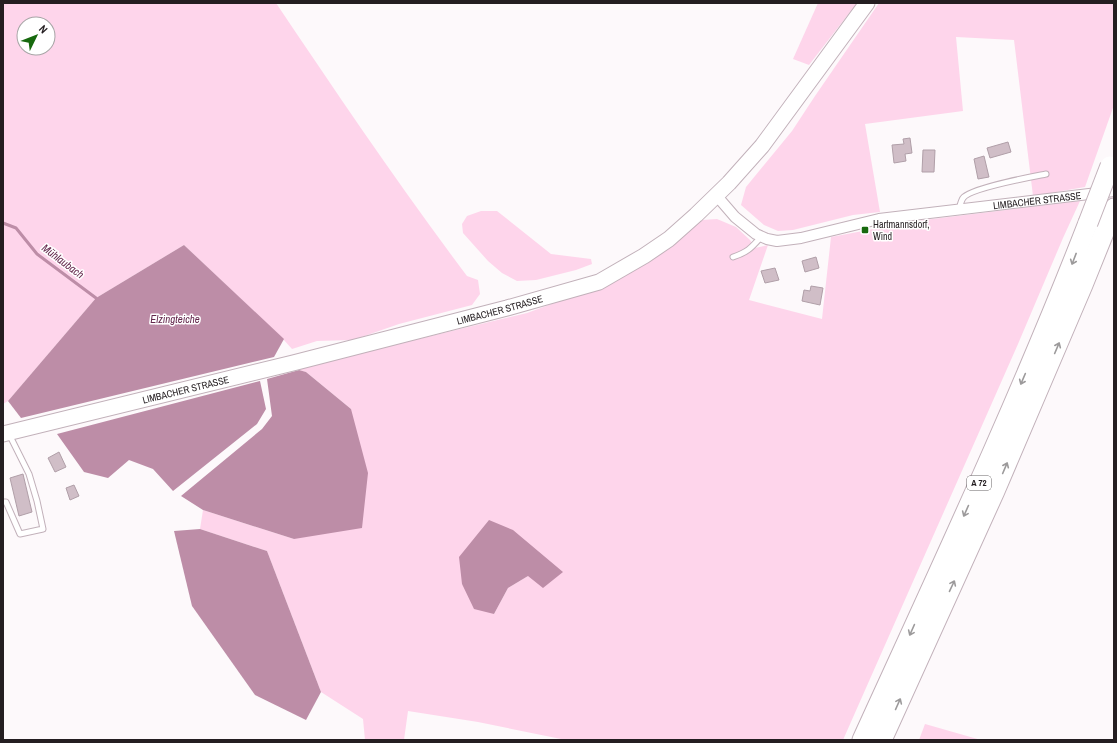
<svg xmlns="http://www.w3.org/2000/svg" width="1117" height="743" viewBox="0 0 1117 743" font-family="'Archivo Narrow',sans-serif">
	<rect width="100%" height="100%" fill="#fdf9fb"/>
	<g fill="#fed5eb" fill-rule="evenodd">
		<path d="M 3,3 L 276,3 C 338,95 400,187 467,276 L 478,280 L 480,294 L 472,305 L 399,324 L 353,340 L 317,341 L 292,349 L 283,339 L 184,245 L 96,298 L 8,401 L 3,404 ZM 24,24 L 48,24 L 48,48 L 24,48 Z"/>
		<polygon points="818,3 857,3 809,65 793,59"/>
		<polygon points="879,3 1114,3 1114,105 1085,187 1033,196 1014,40 956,37 963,111 865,124 880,212 853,215 793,230 778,231 764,225 741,205 746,187 792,131 815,96"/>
		<path d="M 1080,201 L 1063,238 L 1018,344 L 843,740 L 566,740 L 478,722 L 408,711 L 404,740 L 365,740 L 363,719 L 321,692 L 267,551 L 200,529 L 203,510 L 294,539 L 351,409 L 306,372 L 299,370 L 298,368 L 527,313 L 601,286 L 644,265 L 677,241 L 702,220 L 717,219 L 736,227 L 750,240 L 755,248 L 768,245 L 749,300 L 822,319 L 831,237 L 916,221 ZM 563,572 L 528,576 L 508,588 L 494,614 L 462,584 Z"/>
		<polygon points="481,211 497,211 551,254 591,259 592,264 576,270 536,280 517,281 502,273 488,261 463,233 462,224 467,216"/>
		<polygon points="925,724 981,740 919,740"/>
	</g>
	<g fill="#bd8da7">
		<polygon points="184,245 284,339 274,357 21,418 8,401 96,298"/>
		<polygon points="299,370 306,372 351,409 368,473 362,528 294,539 203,510 181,496 262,429 272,416 267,379"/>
		<polygon points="260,381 266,409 257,424 173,491 153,469 129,460 108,478 84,472 57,434"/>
		<polygon points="489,520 513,530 563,572 543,588 528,576 508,588 494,614 474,609 462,584 459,557"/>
		<polygon points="200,529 267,551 321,692 306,720 255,695 192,606 174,531"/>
	</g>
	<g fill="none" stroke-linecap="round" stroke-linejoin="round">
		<polyline stroke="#bd8da7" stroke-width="3" points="3,223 16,228 37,254 96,298"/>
	</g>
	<g fill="#d0bec7" stroke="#b09fa8">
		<polygon points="910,138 912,153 905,154 906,161 894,163 892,145 904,144 903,139"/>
		<polygon points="1008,142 1011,152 990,158 987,148"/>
		<polygon points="923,150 935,150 934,172 922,172"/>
		<polygon points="984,156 989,177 978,179 974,159"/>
		<polygon points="816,257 819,268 805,272 802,261"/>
		<polygon points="775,268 779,280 765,283 761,271"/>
		<polygon points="811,286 823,288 820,305 802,301 804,290 810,291"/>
		<polygon points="59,452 66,467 55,472 48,458"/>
		<polygon points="23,474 32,512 19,516 10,478"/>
		<polygon points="74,485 79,496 70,500 66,488"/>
	</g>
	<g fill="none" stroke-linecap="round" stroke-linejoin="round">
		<g stroke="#c2b1ba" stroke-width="7">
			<g id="lane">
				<path d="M 959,209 C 960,206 961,201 963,198 C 970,188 1031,177 1046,174"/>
				<path d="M 733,257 C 748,252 751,248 761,237"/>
				<polyline points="3,502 6,502 20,534 43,529 37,501 29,474 9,434"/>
			</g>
		</g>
		<g stroke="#c2b1ba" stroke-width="12">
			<g id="street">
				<path id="s1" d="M 716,195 L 735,217 L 756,234 L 767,239 L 777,241 L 801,238 L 879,219 L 1114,191"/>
			</g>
		</g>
		<g stroke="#c2b1ba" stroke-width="17">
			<g id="secondary">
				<path id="s2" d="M 3,434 L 293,363 L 507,308 L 599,282 L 644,256 L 669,239 L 696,215 L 729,183 L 762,146 L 867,3"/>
			</g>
		</g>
		<g stroke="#c2b1ba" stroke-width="21">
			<g id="highway">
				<path d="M 862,740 C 940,569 1020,398 1088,223"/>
				<polyline points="882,740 995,491 1083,285 1114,208"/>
			</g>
		</g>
		<use href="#lane" stroke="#fff" stroke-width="5"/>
		<use href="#street" stroke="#fff" stroke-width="10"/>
		<use href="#secondary" stroke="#fff" stroke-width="15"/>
		<use href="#highway" stroke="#fff" stroke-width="19"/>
		<g stroke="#c2b1ba" stroke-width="21" stroke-linecap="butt">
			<polyline id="highway-bridge" points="1088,223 1110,166"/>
		</g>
		<use href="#highway-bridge" stroke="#fff" stroke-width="19"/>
	</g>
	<defs><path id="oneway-shaft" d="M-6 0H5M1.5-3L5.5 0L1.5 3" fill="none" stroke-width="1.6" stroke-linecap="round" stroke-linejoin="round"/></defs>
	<g stroke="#9c9a9b">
		<use href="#oneway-shaft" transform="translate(1074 259) rotate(111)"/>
		<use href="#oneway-shaft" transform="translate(1057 348) rotate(-67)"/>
		<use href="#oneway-shaft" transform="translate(1023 379) rotate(113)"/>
		<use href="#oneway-shaft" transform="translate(1005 468) rotate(-67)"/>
		<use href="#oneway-shaft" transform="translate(966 511) rotate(114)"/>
		<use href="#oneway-shaft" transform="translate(952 586) rotate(-65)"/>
		<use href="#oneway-shaft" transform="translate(912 630) rotate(114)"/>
		<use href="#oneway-shaft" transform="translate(898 704) rotate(-66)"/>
	</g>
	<rect fill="#17690e" stroke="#fff" stroke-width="1.5" x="861" y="226" width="8" height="8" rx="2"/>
	<g text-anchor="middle" stroke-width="3" stroke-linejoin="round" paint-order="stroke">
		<rect fill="#fff" stroke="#666264" stroke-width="1" x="967" y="476" width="24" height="14" rx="3"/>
		<g font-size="9" font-weight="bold" fill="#241e21">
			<text x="979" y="486">A 72</text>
		</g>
		<g font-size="10" fill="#241e21" stroke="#fff">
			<text dy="4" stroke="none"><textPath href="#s1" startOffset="342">LIMBACHER STRASSE</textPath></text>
			<text dy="4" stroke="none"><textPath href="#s2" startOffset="512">LIMBACHER STRASSE</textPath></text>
			<text dy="4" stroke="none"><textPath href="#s2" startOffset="188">LIMBACHER STRASSE</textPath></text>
		</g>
		<g font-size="10" fill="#241e21" stroke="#fff" text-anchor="start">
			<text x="873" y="228">Hartmannsdorf,<tspan x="873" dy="12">Wind</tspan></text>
		</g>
		<g font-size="11" font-style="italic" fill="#63274c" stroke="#fff">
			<text transform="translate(63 261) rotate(37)" y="4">Mühlaubach</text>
			<text x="175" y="323">Elzingteiche</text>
		</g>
	</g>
	<rect width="1117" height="743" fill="none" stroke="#241e21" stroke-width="8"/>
	<g transform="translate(36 36) rotate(47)"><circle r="19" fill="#ffffff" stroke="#a7a5a6"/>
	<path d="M0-3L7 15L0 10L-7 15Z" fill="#17690e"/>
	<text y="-6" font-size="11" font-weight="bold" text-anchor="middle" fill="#241e21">N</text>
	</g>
</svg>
